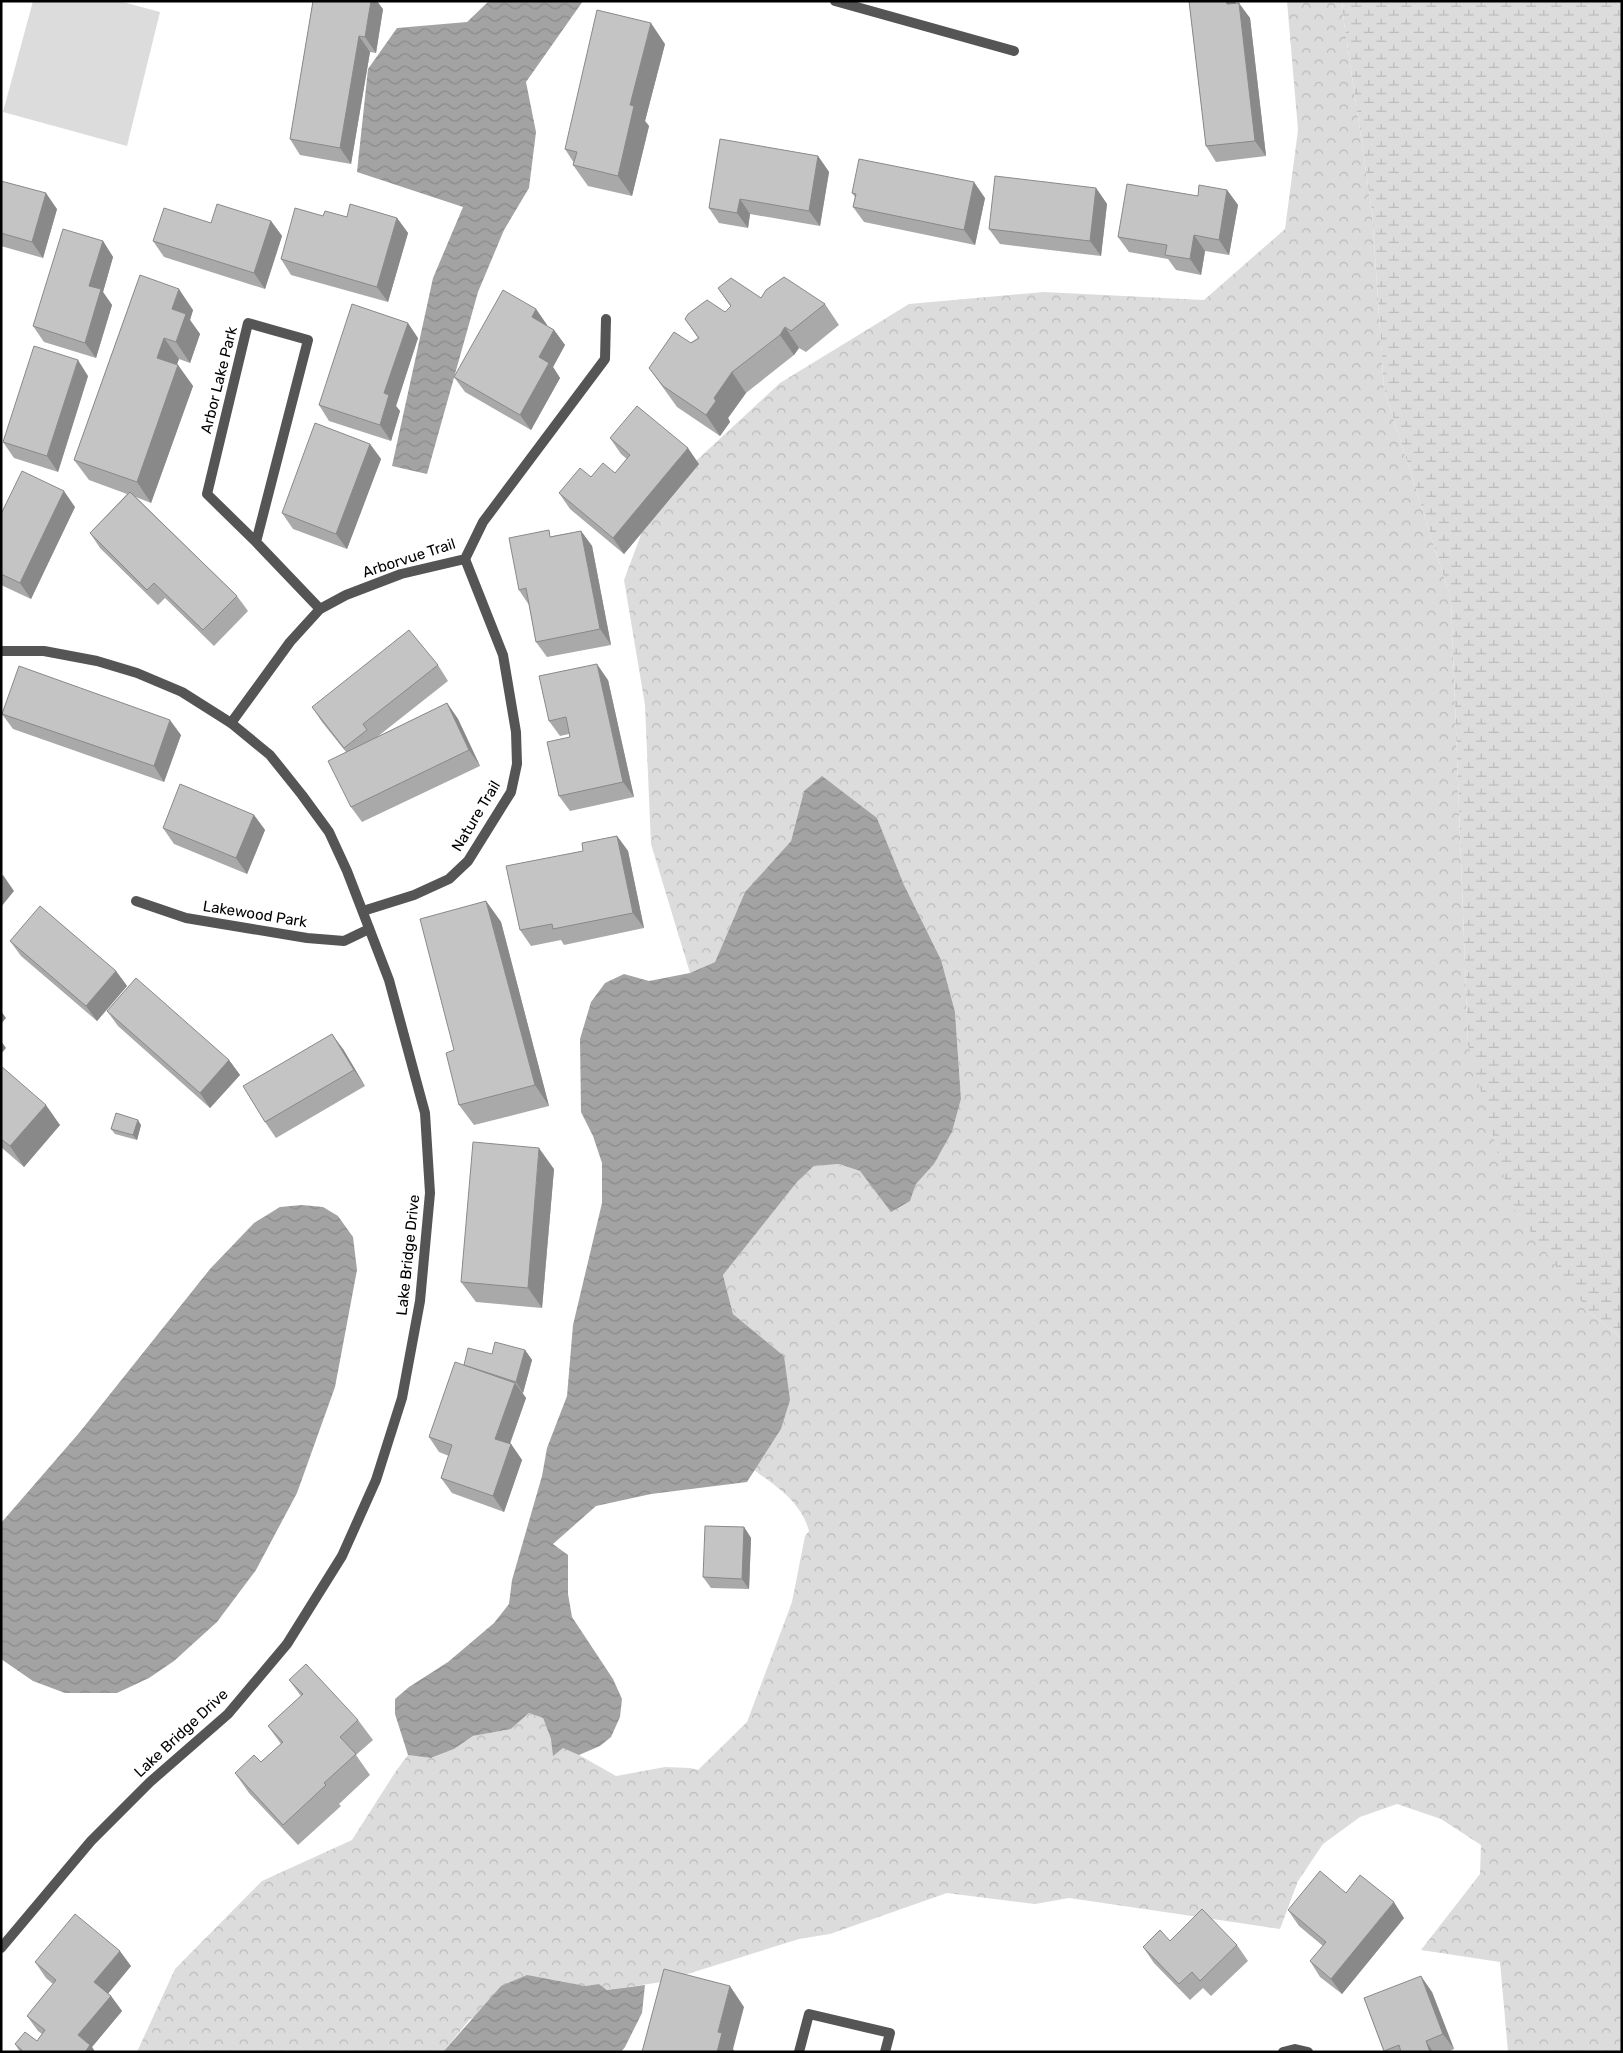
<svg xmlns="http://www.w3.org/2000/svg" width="1623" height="2053" viewBox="0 0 1623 2053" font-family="Rubik,sans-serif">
	<defs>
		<pattern id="forest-crowns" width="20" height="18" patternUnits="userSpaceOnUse" patternTransform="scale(1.25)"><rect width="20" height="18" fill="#dcdcdc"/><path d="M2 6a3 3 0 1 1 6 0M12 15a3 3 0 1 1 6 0" fill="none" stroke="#bbb"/></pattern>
		<pattern id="wetland-marsh" width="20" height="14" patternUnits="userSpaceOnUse" patternTransform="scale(1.25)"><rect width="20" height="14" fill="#dcdcdc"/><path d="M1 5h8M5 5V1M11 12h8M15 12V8" fill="none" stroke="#bbb"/></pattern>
		<pattern id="water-waves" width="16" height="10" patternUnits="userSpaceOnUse" patternTransform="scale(1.25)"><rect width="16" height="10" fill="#a3a3a3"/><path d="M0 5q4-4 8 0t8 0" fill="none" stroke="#8b8b8b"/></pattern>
	</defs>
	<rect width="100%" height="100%" fill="#fff"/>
	<polygon fill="#dcdcdc" points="33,1 119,1 160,12 127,146 3,112"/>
	<path fill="url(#forest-crowns)" d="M 1287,1 L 1342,1 L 1344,22 L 1372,212 L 1384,389 L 1451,599 L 1468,1044 L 1590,1313 L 1622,1339 L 1622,2052 L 1508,2052 L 1500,1962 L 1421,1950 L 1480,1874 L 1481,1845 L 1441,1819 L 1397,1804 L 1360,1817 L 1323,1844 L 1298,1881 L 1280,1929 L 1069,1898 L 1035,1904 L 947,1893 L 830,1934 L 799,1939 L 662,1982 L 607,1990 L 599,1984 L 585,1986 L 565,1983 L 470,2019 L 443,2052 L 137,2052 L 175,1969 L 262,1881 L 352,1840 L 396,1771 L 408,1755 L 432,1758 L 454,1749 L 473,1736 L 511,1729 L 529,1713 L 543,1718 L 551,1739 L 616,1776 L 665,1767 L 690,1768 L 698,1770 L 747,1722 L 792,1602 L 805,1536 L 809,1531 C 801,1502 777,1487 754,1470 L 781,1429 L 784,1356 L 733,1314 L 723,1275 L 797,1182 L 814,1166 L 839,1164 L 860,1171 L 874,1188 L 910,1201 L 916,1184 L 934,1164 L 952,1132 L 961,1099 L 955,1012 L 877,818 L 804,791 L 791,841 L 745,892 L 715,962 L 690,973 L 651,844 L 645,705 L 624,580 L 654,500 L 780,383 L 909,304 L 1044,292 L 1204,300 L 1285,229 L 1298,130 Z"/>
	<polygon fill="url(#wetland-marsh)" points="1342,1 1622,1 1622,1339 1590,1313 1512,1206 1468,1044 1451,599 1384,389 1372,212 1344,22"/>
	<g fill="url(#water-waves)">
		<polygon points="489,1 583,1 526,82 536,132 529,188 504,230 478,292 427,474 392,466 433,278 463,207 357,172 368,69 397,28 467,22"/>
		<polygon points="822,776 877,818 904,885 941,960 955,1012 961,1099 952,1132 934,1164 916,1184 910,1201 891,1212 860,1171 839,1164 814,1166 797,1182 723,1275 733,1314 784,1356 790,1400 781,1429 747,1482 651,1494 596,1506 553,1544 568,1555 568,1594 572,1617 613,1679 622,1699 620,1717 611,1737 600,1746 579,1755 563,1748 553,1756 551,1739 543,1718 529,1713 511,1729 473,1736 454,1749 431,1758 408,1755 395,1714 395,1699 409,1687 448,1662 494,1623 509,1604 512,1580 542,1476 547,1448 567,1396 573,1325 602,1203 602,1163 593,1136 581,1112 580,1039 591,1002 605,983 624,974 649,981 690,973 715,962 745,892 791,841 804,791"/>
		<polygon points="302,1205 323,1207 338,1216 353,1237 357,1270 335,1387 297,1493 256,1570 217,1622 174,1661 149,1678 117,1693 65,1693 33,1681 1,1659 1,1523 79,1433 210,1269 254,1223 280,1207"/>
		<polygon points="527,1975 585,1986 599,1984 607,1990 645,1985 642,2013 625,2047 621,2052 443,2052 501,1986"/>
	</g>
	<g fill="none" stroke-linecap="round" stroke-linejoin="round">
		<g stroke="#555" stroke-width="10">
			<polyline points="835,1 1014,51"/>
			<polyline points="256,542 308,340 248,323 207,494 256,542 320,609"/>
			<polyline points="1,651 44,651 97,661 137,673 182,692 231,723 270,755 302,795 329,832 347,871 389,980 425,1113 430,1193 420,1301 402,1398 376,1480 342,1556 287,1644 228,1714 150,1782 91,1841 1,1948"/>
			<polyline points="231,723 290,642 320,609 346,595 401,574 465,559 483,522 605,359 606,319"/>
			<polyline points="136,901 186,918 307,938 344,941 369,929"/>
			<polyline points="363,911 414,895 449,879 468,861 511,792 517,764 516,732 503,655 465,559"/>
			<polyline points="799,2052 809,2014 890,2033 885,2052"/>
			<polyline points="1283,2052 1295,2049 1308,2052"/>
		</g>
	</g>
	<g fill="#a9a9a9">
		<polygon points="313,1 383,9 376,53 370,52 351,164 300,155 290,139"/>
		<polygon points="1189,1 1235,1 1236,3 1250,18 1266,156 1216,162 1206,146"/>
		<polygon points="665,44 645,121 649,126 632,196 588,186 573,165 574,163 565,149"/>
		<polygon points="818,156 829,172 820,226 750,214 748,228 719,223 709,208"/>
		<polygon points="1,181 57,209 43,258 1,246"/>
		<polygon points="1096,188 1107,204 1101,256 1000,244 989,229"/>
		<polygon points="1227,190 1238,205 1229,255 1205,251 1201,275 1176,270 1168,259 1129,252 1118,237 1198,196"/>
		<polygon points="852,193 985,198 975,245 864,222 853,207 855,197"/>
		<polygon points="323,216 397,218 408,233 388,302 291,275 281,259"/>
		<polygon points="271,221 282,236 265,289 164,257 153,241 211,223"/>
		<polygon points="103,241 113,257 103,292 112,305 96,358 44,342 33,326"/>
		<polygon points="140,275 193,310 190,320 200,334 190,363 179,359 177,364 193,386 151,503 136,497 237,596 248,611 214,646 165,598 158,605 100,548 90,533 127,494 89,480 74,460"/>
		<polygon points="718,288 761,298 825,304 839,325 806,352 799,348 794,355 746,393 728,418 730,422 720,436 677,407 649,368 698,338 685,319 725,312 731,307"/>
		<polygon points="536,309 547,325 547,326 554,330 565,345 553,367 560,378 531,430 465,392 454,377"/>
		<polygon points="418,338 396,406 400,411 391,441 329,421 319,405"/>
		<polygon points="88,376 58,472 14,458 3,442"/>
		<polygon points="610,438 699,464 624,554 570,509 559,493 591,477 615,473 627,459 621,454"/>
		<polygon points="370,444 381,459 347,549 293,529 282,513"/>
		<polygon points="75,507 31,599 1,585 1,514"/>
		<polygon points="581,531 592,546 611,645 547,657 536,642 529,605 519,590 553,536"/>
		<polygon points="438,665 448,681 377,737 447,703 458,719 480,766 362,822 351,807 346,752 322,722 312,707"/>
		<polygon points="608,680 634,797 570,811 559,796 570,737 569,734 560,736 549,721"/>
		<polygon points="2,714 181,735 164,782 13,729"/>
		<polygon points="254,815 265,830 247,874 174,844 163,828"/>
		<polygon points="617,836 628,851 644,928 564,945 561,940 531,946 520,930"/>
		<polygon points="486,901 501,922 549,1106 474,1125 459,1105 454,1050"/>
		<polygon points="10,941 116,971 127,986 97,1021 21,956"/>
		<polygon points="107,1011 229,1060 240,1075 210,1108 118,1026"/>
		<polygon points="343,1049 365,1086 276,1138 265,1122"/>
		<polygon points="1,1066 60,1125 24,1167 1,1147"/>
		<polygon points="141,1125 137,1140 115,1134 111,1129"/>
		<polygon points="554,1169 542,1308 476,1302 461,1282"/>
		<polygon points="525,1350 532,1360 523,1393 522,1392 526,1398 510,1444 511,1444 522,1460 504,1512 452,1493 441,1478 449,1456 439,1452 429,1437 464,1365 492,1354"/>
		<polygon points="744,1527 751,1538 749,1589 711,1588 703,1577"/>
		<polygon points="289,1680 358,1720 373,1740 356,1755 370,1775 339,1804 341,1806 298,1845 249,1793 235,1773 261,1762 281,1744 268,1726 301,1696"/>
		<polygon points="1288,1910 1404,1918 1342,1994 1320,1977 1310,1961 1323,1946 1299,1926"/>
		<polygon points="1170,1941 1237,1945 1248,1961 1211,1996 1203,1988 1190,2000 1154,1963 1143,1947"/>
		<polygon points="35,1962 131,1966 108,1994 111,1996 122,2011 92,2047 95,2052 20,2052 15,2044 37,2041 42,2034 38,2031 27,2016 53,1984 46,1978"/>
		<polygon points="1432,1992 1454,2049 1448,2052 1384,2052 1364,1998"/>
	</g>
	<g fill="#898989">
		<polygon points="371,1 377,1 383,9 376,53 365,37"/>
		<polygon points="1226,1 1235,1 1238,20 1227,4"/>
		<polygon points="1239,3 1250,18 1266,156 1255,141"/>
		<polygon points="651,23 665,44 645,121 649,126 632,196 618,176 630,105"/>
		<polygon points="359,36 370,52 351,164 340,148"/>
		<polygon points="818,156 829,172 820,226 809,211"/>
		<polygon points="974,182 985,198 975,245 964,230"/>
		<polygon points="1096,188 1107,204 1101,256 1090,241"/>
		<polygon points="1227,190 1238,205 1229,255 1219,240"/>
		<polygon points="46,193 57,209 43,258 32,242"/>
		<polygon points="740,199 750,214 748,228 737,213"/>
		<polygon points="397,218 408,233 388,302 377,287"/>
		<polygon points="271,221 282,236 265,289 254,273"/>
		<polygon points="1194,235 1205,251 1201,275 1190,259"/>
		<polygon points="103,241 113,257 103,292 112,305 96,358 85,343 89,286"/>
		<polygon points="179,289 193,310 190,320 200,334 190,363 176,342 172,309"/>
		<polygon points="536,309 547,325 543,333 532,317"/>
		<polygon points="408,323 418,338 396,406 400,411 391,441 380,425 384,393"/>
		<polygon points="785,327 799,348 794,355 780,335"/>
		<polygon points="554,330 565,345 553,367 560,378 531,430 520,415 539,357"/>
		<polygon points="164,338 179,359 172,378 157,358"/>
		<polygon points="78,360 88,376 58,472 47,456"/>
		<polygon points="178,365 193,386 151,503 137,482"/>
		<polygon points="732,372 746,393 728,418 730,422 720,436 706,415 714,398"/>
		<polygon points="370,444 381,459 347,549 336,534"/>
		<polygon points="688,448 699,464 624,554 613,538"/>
		<polygon points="64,491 75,507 31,599 20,583"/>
		<polygon points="581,531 592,546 611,645 600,629"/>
		<polygon points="597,664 608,680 634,797 623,782"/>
		<polygon points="447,703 458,719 480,766 469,750"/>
		<polygon points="170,720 181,735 164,782 154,766"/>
		<polygon points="254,815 265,830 247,874 236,858"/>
		<polygon points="617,836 628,851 644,928 633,913"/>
		<polygon points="3,875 14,891 1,907 1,877"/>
		<polygon points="486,901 501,922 549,1106 535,1085"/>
		<polygon points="116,971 127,986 97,1021 86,1006"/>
		<polygon points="1,1011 6,1018 1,1024"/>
		<polygon points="332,1034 343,1049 365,1086 354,1070"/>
		<polygon points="1,1041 6,1048 1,1054"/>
		<polygon points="229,1060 240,1075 210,1108 200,1093"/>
		<polygon points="46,1105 60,1125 24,1167 10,1146"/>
		<polygon points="138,1120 141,1125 137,1140 133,1135"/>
		<polygon points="539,1148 554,1169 542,1308 528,1288"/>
		<polygon points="525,1350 532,1360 523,1393 516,1382"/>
		<polygon points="515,1383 526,1398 506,1454 495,1439"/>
		<polygon points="511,1444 522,1460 504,1512 493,1496"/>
		<polygon points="744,1527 751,1538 749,1589 742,1579"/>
		<polygon points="1394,1902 1404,1918 1342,1994 1331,1979"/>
		<polygon points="120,1951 131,1966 105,1997 94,1982"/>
		<polygon points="1421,1976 1432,1992 1454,2049 1443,2034"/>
		<polygon points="730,1986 744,2007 733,2049 735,2052 717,2052 718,2032"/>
		<polygon points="111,1996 122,2011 92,2047 95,2052 85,2052 78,2035"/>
		<polygon points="1426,2041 1433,2052 1430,2052"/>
	</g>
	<g fill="#c4c4c4" stroke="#898989">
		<polygon points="313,1 371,1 365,37 359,36 340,148 290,139"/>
		<polygon points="1189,1 1226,1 1227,4 1239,3 1255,141 1206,146"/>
		<polygon points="597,10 651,23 630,105 634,106 618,176 573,165 577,152 565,149"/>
		<polygon points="720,139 818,156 809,211 740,199 737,213 709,208"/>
		<polygon points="859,159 974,182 964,230 853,207 856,194 852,193"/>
		<polygon points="995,176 1096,188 1090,241 989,229"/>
		<polygon points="1,181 46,193 32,242 1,233"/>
		<polygon points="1127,184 1198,196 1199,185 1227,190 1219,240 1194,235 1190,259 1165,255 1167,245 1118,237"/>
		<polygon points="217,204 271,221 254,273 153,241 164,208 211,223"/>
		<polygon points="350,204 397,218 377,287 281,259 295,208 323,216 325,211 347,217"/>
		<polygon points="63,229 103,241 89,286 101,289 85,343 33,326"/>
		<polygon points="140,275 179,289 172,309 186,314 176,342 164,338 157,358 178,365 137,482 74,460"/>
		<polygon points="784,277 825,304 791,331 785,327 780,335 732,372 714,398 716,401 706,415 663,386 649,368 674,332 691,343 699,338 685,319 688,314 707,300 725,312 731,306 718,288 731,278 761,298 766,290"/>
		<polygon points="503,290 536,309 532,317 554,330 539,357 549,363 520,415 454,377"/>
		<polygon points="352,304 408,323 384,393 389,395 380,425 319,405"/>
		<polygon points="34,346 78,360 47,456 3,442"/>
		<polygon points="637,406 688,448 613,538 559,493 580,468 591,477 603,463 615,473 630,455 610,438"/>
		<polygon points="315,423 370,444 336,534 282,513"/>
		<polygon points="22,471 64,491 20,583 1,574 1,514"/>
		<polygon points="130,492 237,596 203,630 154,583 147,590 90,533"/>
		<polygon points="549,530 550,537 581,531 600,629 536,642 526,588 519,590 509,538"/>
		<polygon points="409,630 438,665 363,724 367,730 344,748 312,707"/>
		<polygon points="597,664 623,782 559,796 547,742 570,737 566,717 549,721 539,676"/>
		<polygon points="19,666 170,720 154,766 2,714"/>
		<polygon points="447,703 469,750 351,807 328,761"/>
		<polygon points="180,784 254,815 236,858 163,828"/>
		<polygon points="617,836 633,913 553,929 552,924 520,930 506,866 583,851 582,843"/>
		<polygon points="486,901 535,1085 459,1105 446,1053 454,1050 420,919"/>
		<polygon points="40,906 116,971 86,1006 10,941"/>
		<polygon points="136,978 229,1060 200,1093 107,1011"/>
		<polygon points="332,1034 354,1070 265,1122 243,1086"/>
		<polygon points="1,1066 46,1105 10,1146 1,1139"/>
		<polygon points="116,1113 138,1120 133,1135 111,1129"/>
		<polygon points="473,1142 539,1148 528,1288 461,1282"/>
		<polygon points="495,1342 525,1350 516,1382 464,1365 468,1348 492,1354"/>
		<polygon points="455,1362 515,1383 495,1439 511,1444 493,1496 441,1478 452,1445 429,1437"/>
		<polygon points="705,1526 744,1527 742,1579 703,1577"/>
		<polygon points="306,1664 358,1720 340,1737 356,1754 324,1783 326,1785 283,1825 235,1773 254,1755 261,1762 283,1742 268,1726 303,1694 289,1680"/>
		<polygon points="1320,1871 1346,1893 1360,1875 1394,1902 1331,1979 1310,1961 1326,1942 1288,1910"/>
		<polygon points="1202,1909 1237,1945 1200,1981 1192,1972 1179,1984 1143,1947 1160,1930 1170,1941"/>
		<polygon points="75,1914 120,1951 94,1982 111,1996 78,2035 90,2045 85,2052 24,2052 15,2044 25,2032 37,2041 45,2030 27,2016 56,1980 35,1962"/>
		<polygon points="664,1969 730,1986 718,2032 722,2033 717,2052 642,2052"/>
		<polygon points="1421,1976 1443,2034 1426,2041 1430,2052 1401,2052 1399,2045 1384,2051 1364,1998"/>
	</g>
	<g text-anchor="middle" stroke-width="4" stroke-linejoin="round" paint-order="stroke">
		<g font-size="15" fill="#000" stroke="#fff">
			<text transform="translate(219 380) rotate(-76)" y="5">Arbor Lake Park</text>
			<text transform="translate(409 558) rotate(-18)" y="5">Arborvue Trail</text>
			<text transform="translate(476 816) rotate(-59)" y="5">Nature Trail</text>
			<text transform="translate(255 914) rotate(9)" y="5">Lakewood Park</text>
			<text transform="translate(408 1255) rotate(-84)" y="5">Lake Bridge Drive</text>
			<text transform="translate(181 1733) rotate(-43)" y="5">Lake Bridge Drive</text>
		</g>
	</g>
	<rect width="1623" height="2053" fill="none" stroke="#000000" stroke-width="5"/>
</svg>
